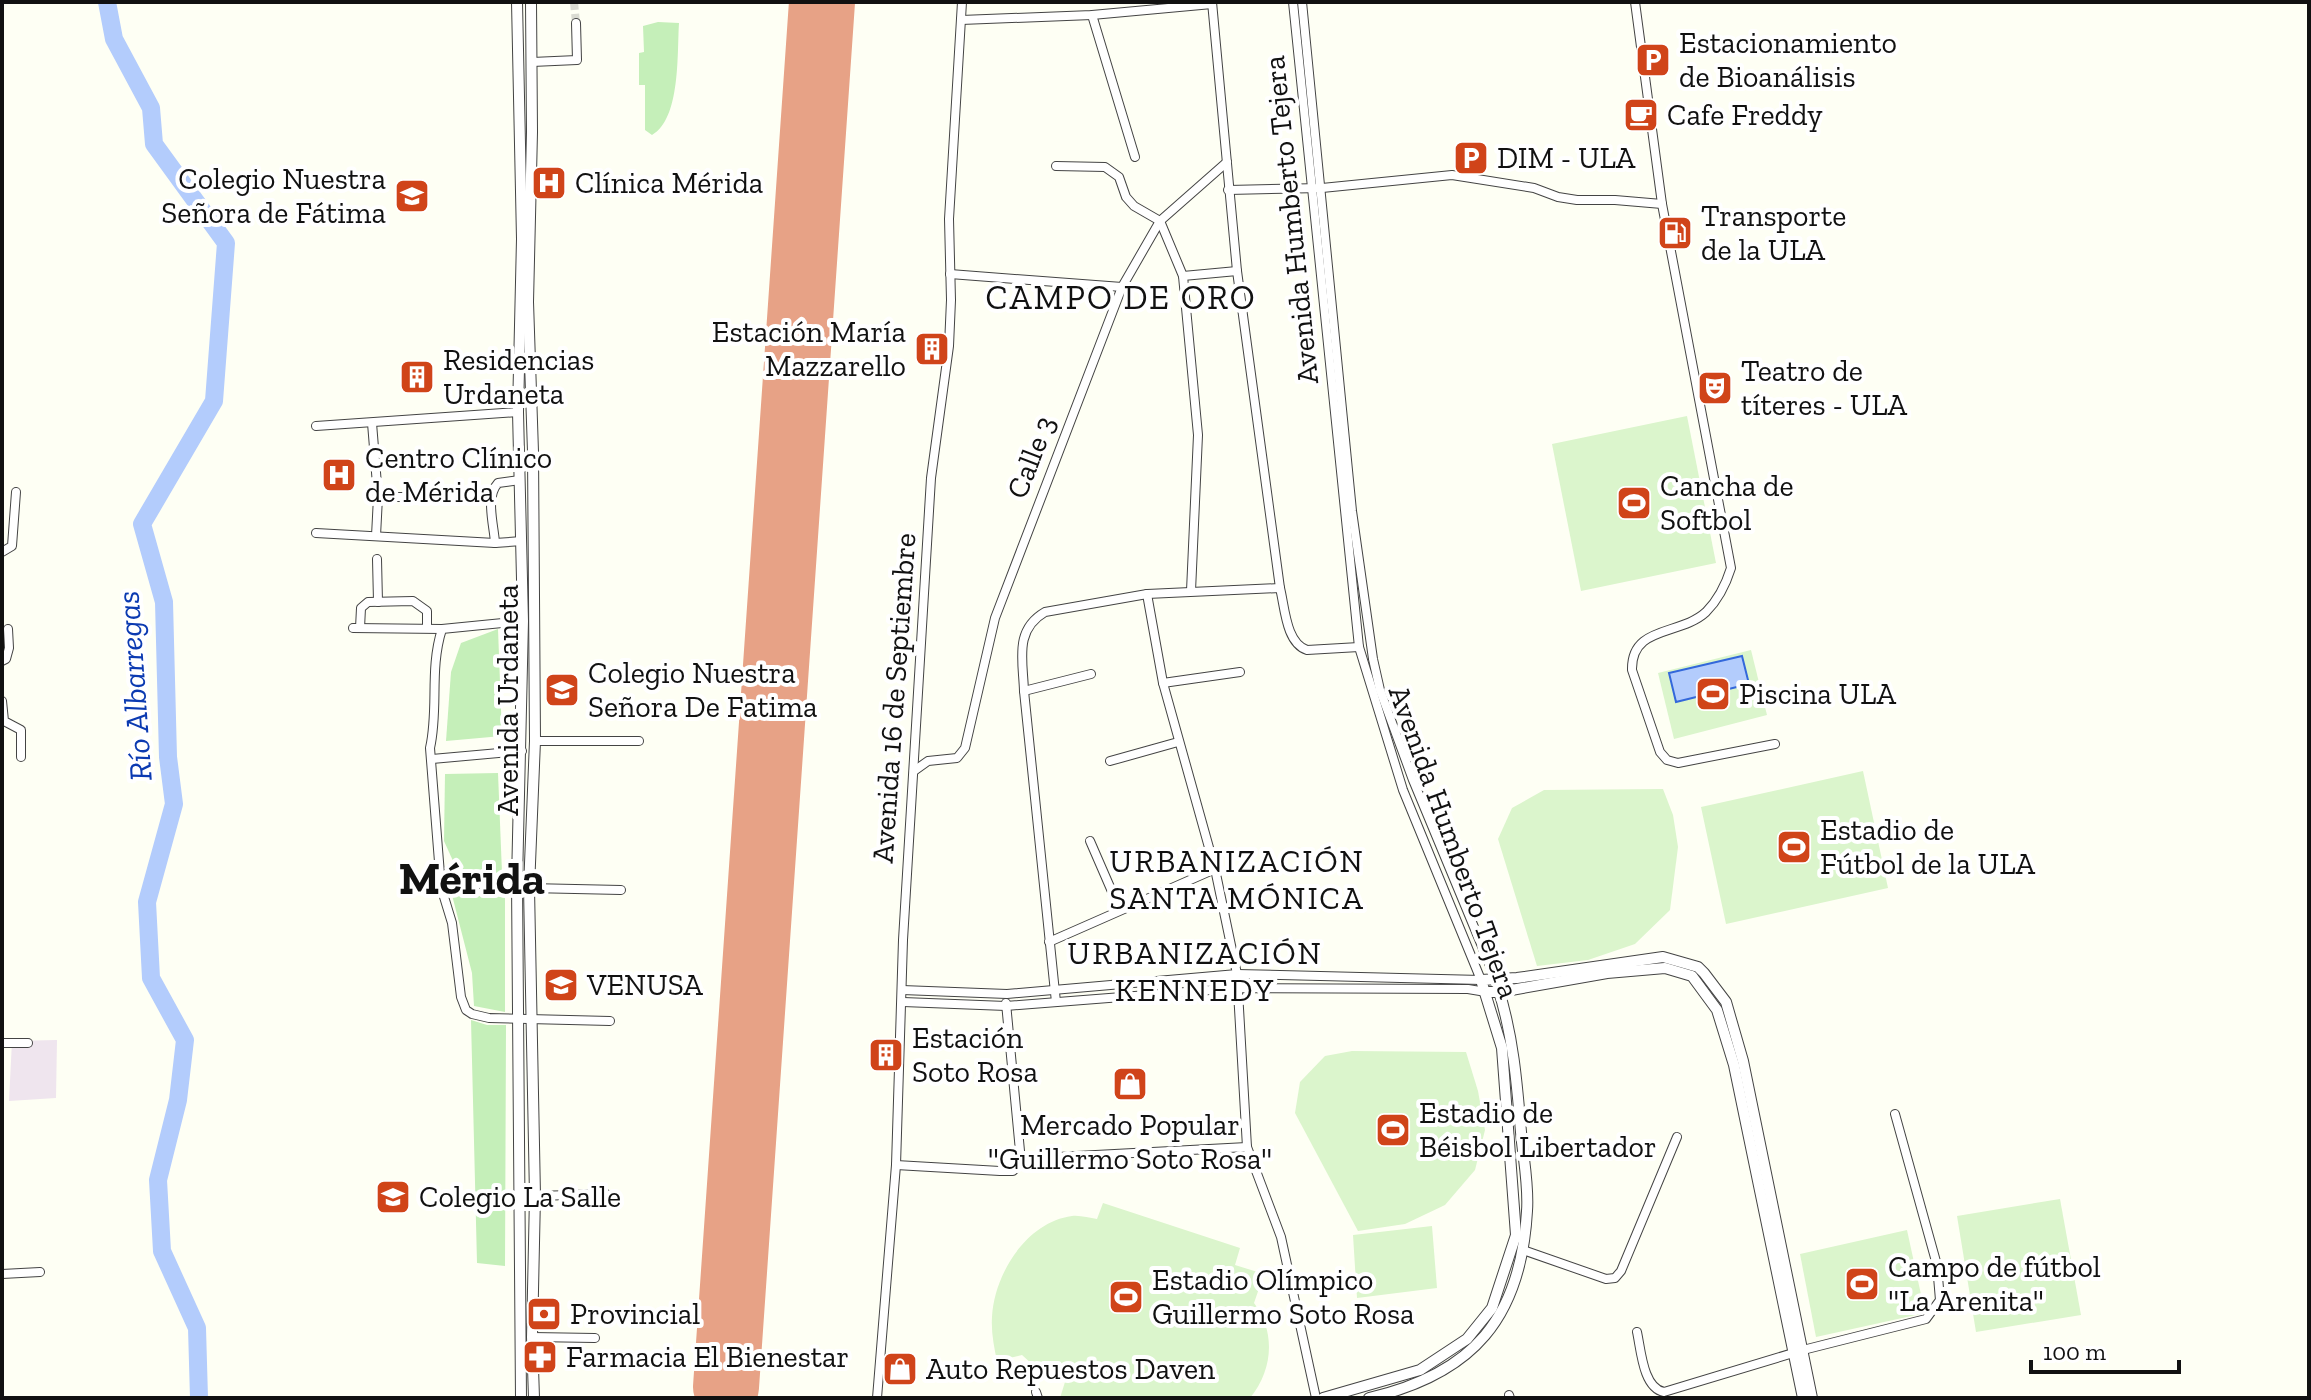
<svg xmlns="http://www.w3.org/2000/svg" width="2311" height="1400" viewBox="0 0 2311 1400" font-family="'Zilla Slab',serif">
	<rect width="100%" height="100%" fill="#fefff4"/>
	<polygon fill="#efe5ee" points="57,1040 56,1098 9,1101 12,1041"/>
	<g fill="#c5efb9">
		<path d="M 658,22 L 679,23 C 677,52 681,119 652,135 L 645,130 L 645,85 L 639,85 L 639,53 L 644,52 L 643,26 Z"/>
		<polygon points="498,629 502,736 446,741 451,672 461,643"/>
		<polygon points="498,773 502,873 458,872 444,841 445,774"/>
		<polygon points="452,895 505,897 505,1012 474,1006 472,973"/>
		<polygon points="471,1020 487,1025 506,1025 505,1266 477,1263"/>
	</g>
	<g fill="#dbf5cc">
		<polygon points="1687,416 1716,563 1581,591 1552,444"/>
		<polygon points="1751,650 1767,715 1674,739 1658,673"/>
		<polygon points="1863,771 1888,888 1726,924 1701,807"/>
		<polygon points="1663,789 1673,815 1678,847 1670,910 1635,944 1588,960 1537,966 1498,839 1512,808 1544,790"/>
		<polygon points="1352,1051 1466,1052 1478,1091 1485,1130 1475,1170 1445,1205 1405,1224 1358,1231 1295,1113 1300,1082 1325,1056"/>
		<polygon points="2060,1199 2081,1315 1976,1332 1957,1216"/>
		<path d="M 1103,1203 L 1240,1248 L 1235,1265 L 1264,1274 L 1254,1303 C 1276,1332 1273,1370 1250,1398 L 1060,1398 L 1065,1382 L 1043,1374 L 1022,1355 L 997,1361 C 994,1347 991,1332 992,1317 C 994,1275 1026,1222 1072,1216 C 1080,1215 1089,1218 1097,1219 Z"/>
		<polygon points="1432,1226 1437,1288 1357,1298 1353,1235"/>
		<polygon points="1907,1230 1925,1313 1816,1337 1800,1254"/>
	</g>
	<polygon fill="#b3ccfc" stroke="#3368db" stroke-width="2" points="1742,656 1749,684 1676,702 1669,673"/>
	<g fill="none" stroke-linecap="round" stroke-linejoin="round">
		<polyline stroke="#b3ccfc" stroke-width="18" points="107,2 114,39 151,108 154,144 226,243 214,401 142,524 164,602 168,757 174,804 147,902 151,978 185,1040 178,1100 158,1180 162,1251 197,1328 199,1398"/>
		<polyline stroke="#e7a286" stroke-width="66" points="726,1387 822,2"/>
		<polyline stroke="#dadbd2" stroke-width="8" stroke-dasharray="8 4" stroke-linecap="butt" points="574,2 576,23"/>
		<g stroke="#444" stroke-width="10">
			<g id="minor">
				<path d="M 1212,2 L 1237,271 L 1280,588 C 1285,608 1286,643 1307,650 L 1359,647"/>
				<polyline points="1302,2 1352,511 1373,659 1380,690 1413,780 1496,980"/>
				<path d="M 1635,2 L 1662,204 L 1731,568 C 1726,584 1719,599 1706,612 C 1680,636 1631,625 1632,670 L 1660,752 L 1667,760 L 1678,763 L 1775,744"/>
				<polyline points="1092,15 1135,157"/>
				<polyline points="961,20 1092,15 1212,4"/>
				<polyline points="532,62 577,60 576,23"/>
				<polyline points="1056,166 1105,167 1119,177 1126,197 1134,206 1160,221 1183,276 1198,435 1191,591"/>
				<polyline points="1228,190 1322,188 1452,175 1534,188 1558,197 1577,200 1615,200 1662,204"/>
				<polyline points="950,274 1122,287"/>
				<polyline points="1183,276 1237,271"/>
				<polyline points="372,423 378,497 376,536"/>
				<polyline points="316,426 518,412"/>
				<polyline points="378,497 409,497 448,492"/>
				<polyline points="316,533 495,543 522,541"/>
				<path d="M 495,543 C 494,525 485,497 498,483 L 520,480"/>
				<polyline points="2,552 12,546 16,492"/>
				<polyline points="377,559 378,602"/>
				<polyline points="1147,594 1163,683 1215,869 1237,974 1247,1147 1281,1237 1316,1398"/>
				<path d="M 523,621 L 442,629 C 429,670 439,708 430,748 L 441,887 L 452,923 L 461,997 L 466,1010 L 472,1014 L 489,1018 L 610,1021"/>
				<polyline points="353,628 442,629"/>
				<polyline points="360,628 361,608 368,602 413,601 427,611 427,628"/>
				<polyline points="2,661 6,659 9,648 8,629"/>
				<polyline points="1163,683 1240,672"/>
				<polyline points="1024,691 1091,674"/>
				<polyline points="2,701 4,721 21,730 21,757"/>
				<polyline points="535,741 639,741"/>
				<polyline points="432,759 522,751"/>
				<polyline points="1110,761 1178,742"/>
				<polyline points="914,771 928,761 957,758 965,748 995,618 1122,287 1160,221 1227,162"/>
				<polyline points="1090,841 1120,910"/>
				<polyline points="441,887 517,881"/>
				<polyline points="529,888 621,890"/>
				<polyline points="1049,942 1215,869"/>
				<polyline points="902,990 1007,994 1237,974 1481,980 1403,790 1359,647 1293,2"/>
				<polyline points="903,1002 1006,1006 1237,988 1468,989 1486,992"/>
				<path d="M 1056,1002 L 1024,691 C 1023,660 1014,630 1045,612 L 1147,594 L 1280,588"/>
				<polyline points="2,1043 28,1043"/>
				<polyline points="1020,1159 1247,1147"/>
				<polyline points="896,1165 1000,1171 1013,1171 1018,1165 1020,1151 1006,1003"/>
				<polyline points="535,1196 606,1194"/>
				<polyline points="1523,1250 1606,1279 1615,1278 1621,1271 1677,1137"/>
				<polyline points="2,1274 40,1272"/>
				<path d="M 1637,1332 C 1641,1350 1643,1388 1664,1392 L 1803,1350 L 1926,1319 L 1940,1300 L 1937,1265 L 1895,1114"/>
				<polyline points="532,1337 595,1338"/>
				<polyline points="1036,1392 1038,1398"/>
				<polyline points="1509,1395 1510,1398"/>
				<polyline points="877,1398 896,1165 903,940 931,478 949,346 951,300 949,219 962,2"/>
			</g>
		</g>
		<g stroke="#444" stroke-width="12">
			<g id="tertiary">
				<polyline points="517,2 522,239 518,412 523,621 517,881 521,1398"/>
				<polyline points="531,2 532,132 528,302 533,452 535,741 529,888 535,1196 532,1337 534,1398"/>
				<polyline points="1486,992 1500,992 1607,973 1665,968 1692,976 1717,1010 1734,1065 1803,1398"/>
				<polyline points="1323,1398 1420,1370 1467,1339 1492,1308 1516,1235 1502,1048 1481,980 1517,978 1663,957 1698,967 1704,973 1726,1002 1743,1061 1812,1398"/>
				<path d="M 1369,1398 C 1473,1374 1521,1318 1527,1211 C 1529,1185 1523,1157 1521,1132 C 1517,1083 1513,1035 1498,988"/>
			</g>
		</g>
		<use href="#minor" stroke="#fff" stroke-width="8"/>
		<use href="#tertiary" stroke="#fff" stroke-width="10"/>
	</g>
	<defs>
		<g id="parking-square" transform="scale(1.8)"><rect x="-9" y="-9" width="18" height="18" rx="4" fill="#d04419" stroke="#fff"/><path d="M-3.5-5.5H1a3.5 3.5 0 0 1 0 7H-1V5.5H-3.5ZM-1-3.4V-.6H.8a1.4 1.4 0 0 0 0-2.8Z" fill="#fff"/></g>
		<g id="cafe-square" transform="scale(1.8)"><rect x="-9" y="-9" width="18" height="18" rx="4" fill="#d04419" stroke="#fff"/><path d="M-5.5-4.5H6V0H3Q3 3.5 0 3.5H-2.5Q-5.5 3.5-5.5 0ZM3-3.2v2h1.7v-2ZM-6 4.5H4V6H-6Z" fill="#fff"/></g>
		<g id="hospital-square" transform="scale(1.8)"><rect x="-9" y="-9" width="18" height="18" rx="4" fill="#d04419" stroke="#fff"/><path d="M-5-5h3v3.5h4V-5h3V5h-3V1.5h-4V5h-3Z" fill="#fff"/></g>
		<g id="school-square" transform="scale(1.8)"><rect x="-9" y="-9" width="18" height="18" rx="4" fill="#d04419" stroke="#fff"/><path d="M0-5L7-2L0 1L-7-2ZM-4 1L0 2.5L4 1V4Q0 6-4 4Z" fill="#fff"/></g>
		<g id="fuel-square" transform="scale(1.8)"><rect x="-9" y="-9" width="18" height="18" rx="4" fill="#d04419" stroke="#fff"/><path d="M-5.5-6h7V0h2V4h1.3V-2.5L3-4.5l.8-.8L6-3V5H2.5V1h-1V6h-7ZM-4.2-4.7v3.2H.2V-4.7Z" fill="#fff"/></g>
		<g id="building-square" transform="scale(1.8)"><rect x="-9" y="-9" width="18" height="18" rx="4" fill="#d04419" stroke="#fff"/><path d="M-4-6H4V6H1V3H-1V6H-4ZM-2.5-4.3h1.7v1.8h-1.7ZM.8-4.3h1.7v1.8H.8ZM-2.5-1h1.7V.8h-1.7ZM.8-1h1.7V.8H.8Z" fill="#fff"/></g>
		<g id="theatre-square" transform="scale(1.8)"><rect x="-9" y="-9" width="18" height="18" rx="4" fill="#d04419" stroke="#fff"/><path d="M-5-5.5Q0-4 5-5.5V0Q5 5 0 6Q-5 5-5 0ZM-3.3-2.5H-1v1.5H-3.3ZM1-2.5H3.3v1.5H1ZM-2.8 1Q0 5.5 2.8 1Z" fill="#fff"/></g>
		<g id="stadium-square" transform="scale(1.8)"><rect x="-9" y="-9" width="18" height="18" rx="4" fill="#d04419" stroke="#fff"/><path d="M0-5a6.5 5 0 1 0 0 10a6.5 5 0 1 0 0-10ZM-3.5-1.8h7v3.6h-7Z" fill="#fff"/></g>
		<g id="shop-square" transform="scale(1.8)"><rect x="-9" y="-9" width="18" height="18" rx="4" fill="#d04419" stroke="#fff"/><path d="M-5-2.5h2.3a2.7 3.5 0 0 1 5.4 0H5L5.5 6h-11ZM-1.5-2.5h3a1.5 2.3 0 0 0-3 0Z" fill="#fff"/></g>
		<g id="bank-square" transform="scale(1.8)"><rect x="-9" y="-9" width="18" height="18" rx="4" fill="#d04419" stroke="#fff"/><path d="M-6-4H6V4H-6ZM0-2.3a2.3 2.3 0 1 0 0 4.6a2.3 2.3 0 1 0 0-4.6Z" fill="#fff"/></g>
		<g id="pharmacy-square" transform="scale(1.8)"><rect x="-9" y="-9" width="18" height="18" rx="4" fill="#d04419" stroke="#fff"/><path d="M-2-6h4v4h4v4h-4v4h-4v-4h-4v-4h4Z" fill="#fff"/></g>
	</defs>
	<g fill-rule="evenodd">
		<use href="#parking-square" x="1653" y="60"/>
		<use href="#cafe-square" x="1641" y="115"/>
		<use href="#parking-square" x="1471" y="158"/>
		<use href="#hospital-square" x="549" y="183"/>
		<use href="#school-square" x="412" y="196"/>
		<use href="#fuel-square" x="1675" y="233"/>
		<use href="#building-square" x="932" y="349"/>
		<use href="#building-square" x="417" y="377"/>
		<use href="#theatre-square" x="1715" y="388"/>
		<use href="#hospital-square" x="339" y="475"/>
		<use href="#stadium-square" x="1634" y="503"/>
		<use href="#school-square" x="562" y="690"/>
		<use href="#stadium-square" x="1713" y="694"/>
		<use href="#stadium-square" x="1794" y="847"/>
		<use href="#school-square" x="561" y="985"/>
		<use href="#building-square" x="886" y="1055"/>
		<use href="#shop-square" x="1130" y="1084"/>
		<use href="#stadium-square" x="1393" y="1130"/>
		<use href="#school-square" x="393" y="1197"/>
		<use href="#stadium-square" x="1862" y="1284"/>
		<use href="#stadium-square" x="1126" y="1297"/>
		<use href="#bank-square" x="544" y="1314"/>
		<use href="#pharmacy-square" x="540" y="1357"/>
		<use href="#shop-square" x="900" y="1369"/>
	</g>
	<g text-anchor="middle" stroke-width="8" stroke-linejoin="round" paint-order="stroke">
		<g font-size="30" fill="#111" stroke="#fff" text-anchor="start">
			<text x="1679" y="53">Estacionamiento<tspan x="1679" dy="34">de Bioanálisis</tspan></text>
			<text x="1667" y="125">Cafe Freddy</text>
			<text x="1497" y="168">DIM - ULA</text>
			<text x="386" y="189" text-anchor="end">Colegio Nuestra<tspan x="386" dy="34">Señora de Fátima</tspan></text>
			<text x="575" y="193">Clínica Mérida</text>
			<text x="1701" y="226">Transporte<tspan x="1701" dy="34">de la ULA</tspan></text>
			<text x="906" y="342" text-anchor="end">Estación María<tspan x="906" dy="34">Mazzarello</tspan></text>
			<text x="443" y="370">Residencias<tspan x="443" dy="34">Urdaneta</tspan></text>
			<text x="1741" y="381">Teatro de<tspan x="1741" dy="34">títeres - ULA</tspan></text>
			<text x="365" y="468">Centro Clínico<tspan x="365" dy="34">de Mérida</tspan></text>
			<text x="1660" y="496">Cancha de<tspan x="1660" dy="34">Softbol</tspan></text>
			<text x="588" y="683">Colegio Nuestra<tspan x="588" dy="34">Señora De Fatima</tspan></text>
			<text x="1739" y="704">Piscina ULA</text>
			<text x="1820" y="840">Estadio de<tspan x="1820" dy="34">Fútbol de la ULA</tspan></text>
			<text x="587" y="995">VENUSA</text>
			<text x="912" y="1048">Estación<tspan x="912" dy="34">Soto Rosa</tspan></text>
			<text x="1419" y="1123">Estadio de<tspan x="1419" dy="34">Béisbol Libertador</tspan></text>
			<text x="1130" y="1135" text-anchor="middle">Mercado Popular<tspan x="1130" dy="34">"Guillermo Soto Rosa"</tspan></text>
			<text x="419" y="1207">Colegio La Salle</text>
			<text x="1888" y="1277">Campo de fútbol<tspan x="1888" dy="34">"La Arenita"</tspan></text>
			<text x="1152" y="1290">Estadio Olímpico<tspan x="1152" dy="34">Guillermo Soto Rosa</tspan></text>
			<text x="570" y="1324">Provincial</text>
			<text x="566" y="1367">Farmacia El Bienestar</text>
			<text x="926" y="1379">Auto Repuestos Daven</text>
		</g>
		<g font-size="30" fill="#111" stroke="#fff">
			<text transform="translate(1291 220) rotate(-96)" y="10">Avenida Humberto Tejera</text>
			<text transform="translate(1031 457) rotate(-69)" y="10">Calle 3</text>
			<text transform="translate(894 698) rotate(-86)" y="10">Avenida 16 de Septiembre</text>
			<text transform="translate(508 700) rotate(-90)" y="10">Avenida Urdaneta</text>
			<text transform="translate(1454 842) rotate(70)" y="10">Avenida Humberto Tejera</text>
		</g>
		<g font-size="32" font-style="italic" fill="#0b3ab1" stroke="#fff">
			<text transform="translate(134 686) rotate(-94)" y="11">Río Albarregas</text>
		</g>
		<g font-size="32" letter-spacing="2" fill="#111" stroke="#fff">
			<text x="1237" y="872">URBANIZACIÓN<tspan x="1237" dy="37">SANTA MÓNICA</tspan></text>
			<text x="1195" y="964">URBANIZACIÓN<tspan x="1195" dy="37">KENNEDY</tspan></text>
		</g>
		<g font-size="34" letter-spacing="2" fill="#111" stroke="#fff">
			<text x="1121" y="309">CAMPO DE ORO</text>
		</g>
		<g font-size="46" font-weight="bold" fill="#111" stroke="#fff">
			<text x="472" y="894">Mérida</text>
		</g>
	</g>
	<rect width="2311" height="1400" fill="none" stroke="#111111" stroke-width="8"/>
	<path d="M2031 1360v12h148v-12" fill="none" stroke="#111111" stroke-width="4"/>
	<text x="2043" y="1360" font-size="24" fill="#111111" stroke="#ffffff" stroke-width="6" paint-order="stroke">100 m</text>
</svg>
